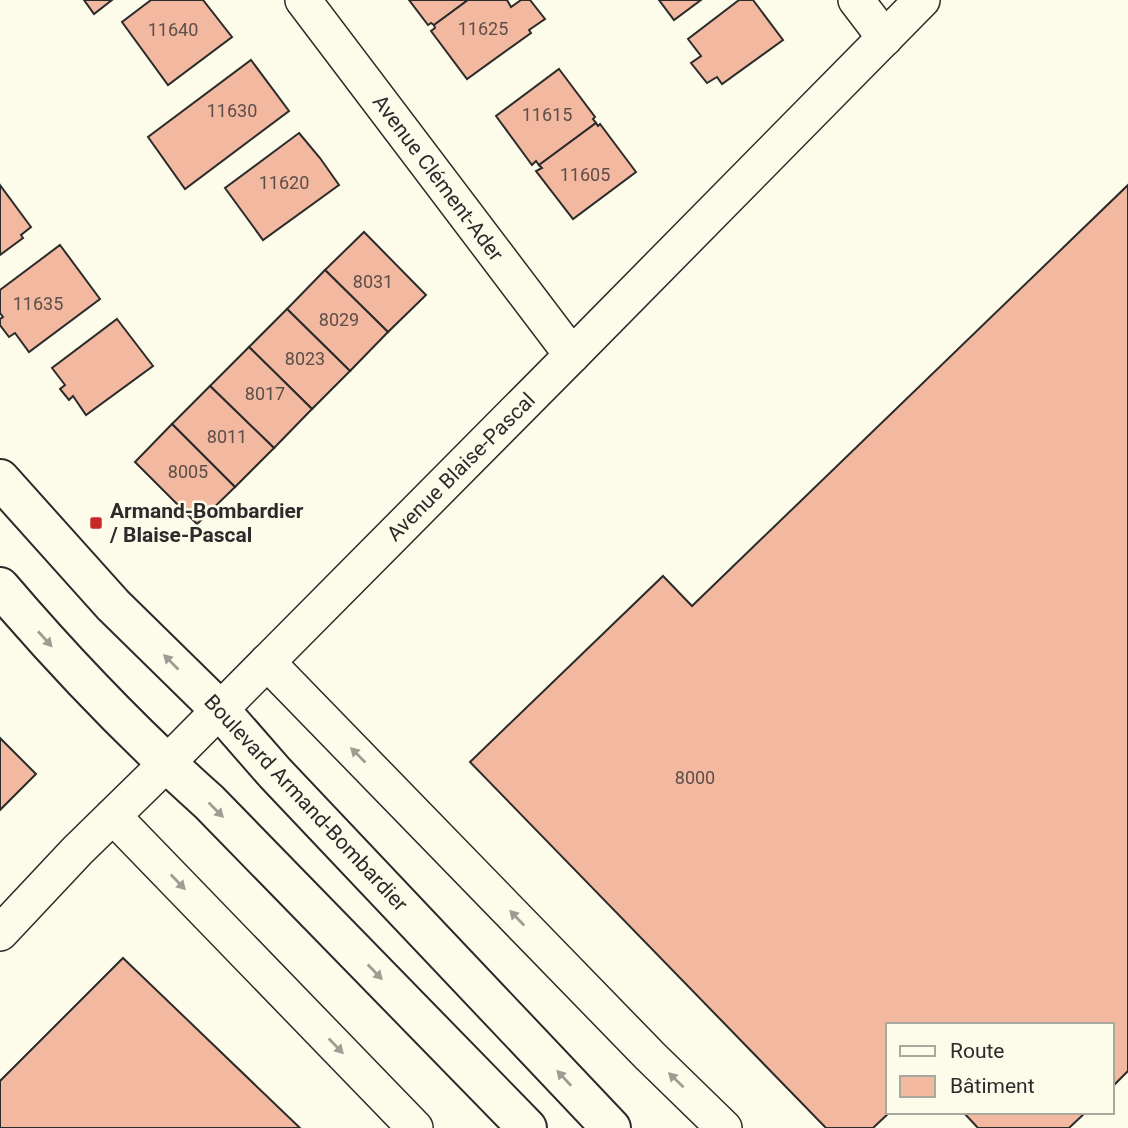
<svg xmlns="http://www.w3.org/2000/svg" width="1128" height="1128" viewBox="0 0 1128 1128" font-family="Roboto,sans-serif">
	<rect width="100%" height="100%" fill="#fdfbea"/>
	<g fill="#f2b8a0" stroke="#2b2b2b" stroke-width="2">
		<polygon points="84,0 112,0 94,14"/>
		<polygon points="151,0 203,0 232,37 168,85 122,22"/>
		<polygon points="409,0 468,0 434,25 431,23 428,25"/>
		<polygon points="468,0 507,0 511,7 521,0 530,0 545,19 529,30 531,33 467,79 431,31 435,28 434,25"/>
		<polygon points="659,0 701,0 674,20"/>
		<polygon points="739,0 753,0 783,40 722,84 717,77 707,83 691,63 701,56 688,39"/>
		<polygon points="251,60 289,111 185,189 148,137"/>
		<polygon points="559,69 595,117 593,119 596,123 539,165 536,161 532,165 496,116"/>
		<polygon points="596,123 598,126 600,124 636,172 573,219 536,171 542,168 539,165"/>
		<polygon points="299,133 320,158 339,185 263,240 225,188"/>
		<polygon points="0,185 31,227 21,235 23,238 0,255"/>
		<polygon points="1128,185 1128,1071 1112,1087 1112,1025 888,1025 888,1112 890,1112 873,1128 826,1128 470,762 663,576 692,606"/>
		<polygon points="364,232 426,295 388,332 325,270"/>
		<polygon points="60,245 100,299 29,352 15,333 9,337 0,325 0,319 3,317 0,313 0,290"/>
		<polygon points="325,270 388,332 350,371 287,309"/>
		<polygon points="287,309 350,371 312,409 249,347"/>
		<polygon points="117,319 153,366 86,415 73,396 69,400 60,389 65,385 52,368"/>
		<polygon points="249,347 312,409 274,448 210,386"/>
		<polygon points="210,386 274,448 235,487 172,424"/>
		<polygon points="172,424 235,487 197,524 135,462"/>
		<polygon points="0,738 36,774 0,810"/>
		<polygon points="123,958 300,1128 0,1128 0,1081"/>
		<polygon points="963,1112 1086,1112 1069,1128 978,1128"/>
	</g>
	<g fill="none" stroke-linecap="round" stroke-linejoin="round">
		<g stroke="#2b2b2b" stroke-width="38">
			<g id="street">
				<polyline points="303,0 572,355"/>
				<polyline points="856,0 885,38"/>
				<polyline points="267,662 650,1056 724,1128"/>
				<polyline points="113,816 415,1128"/>
				<polyline points="0,933 77,851 166,764 572,355 922,0"/>
			</g>
		</g>
		<g stroke="#2b2b2b" stroke-width="42">
			<g id="secondary">
				<polyline points="0,479 113,605 219,709 275,773 611,1128"/>
				<path d="M 0,587 C 65,663 134,735 209,802 L 527,1128"/>
			</g>
		</g>
		<use href="#street" stroke="#fdfbea" stroke-width="35"/>
		<use href="#secondary" stroke="#fdfbea" stroke-width="38"/>
	</g>
	<defs><path id="oneway-solid" d="M-6-.8H1V-3.2L6.5 0L1 3.2V.8H-6Z" transform="scale(1.75)"/></defs>
	<g fill="#9e9d94">
		<use href="#oneway-solid" transform="translate(45 639) rotate(48)"/>
		<use href="#oneway-solid" transform="translate(171 662) rotate(-135)"/>
		<use href="#oneway-solid" transform="translate(358 755) rotate(-135)"/>
		<use href="#oneway-solid" transform="translate(216 810) rotate(45)"/>
		<use href="#oneway-solid" transform="translate(178 882) rotate(46)"/>
		<use href="#oneway-solid" transform="translate(517 918) rotate(-134)"/>
		<use href="#oneway-solid" transform="translate(375 972) rotate(46)"/>
		<use href="#oneway-solid" transform="translate(336 1046) rotate(46)"/>
		<use href="#oneway-solid" transform="translate(564 1078) rotate(-133)"/>
		<use href="#oneway-solid" transform="translate(676 1080) rotate(-136)"/>
	</g>
	<rect fill="#c62828" stroke="#fdfbea" stroke-width="2.5" x="89" y="516" width="14" height="14" rx="3.5"/>
	<g text-anchor="middle" stroke-width="5" stroke-linejoin="round" paint-order="stroke">
		<g font-size="18" fill="#5d4e48">
			<text x="483" y="35">11625</text>
			<text x="173" y="36">11640</text>
			<text x="232" y="117">11630</text>
			<text x="547" y="121">11615</text>
			<text x="585" y="181">11605</text>
			<text x="284" y="189">11620</text>
			<text x="373" y="288">8031</text>
			<text x="38" y="310">11635</text>
			<text x="339" y="326">8029</text>
			<text x="305" y="365">8023</text>
			<text x="265" y="400">8017</text>
			<text x="227" y="443">8011</text>
			<text x="188" y="478">8005</text>
			<text x="695" y="784">8000</text>
		</g>
		<g font-size="21" fill="#2b2b2b" stroke="#fdfbea">
			<text transform="translate(438 178) rotate(53)" y="7">Avenue Clément-Ader</text>
			<text transform="translate(461 467) rotate(-45)" y="7">Avenue Blaise-Pascal</text>
			<text transform="translate(306 803) rotate(47)" y="7">Boulevard Armand-Bombardier</text>
		</g>
		<g font-size="21" font-weight="bold" fill="#2b2b2b" stroke="#fdfbea" text-anchor="start">
			<text x="110" y="518">Armand-Bombardier<tspan x="110" dy="24">/ Blaise-Pascal</tspan></text>
		</g>
	</g>
	<rect x="886" y="1023" width="228" height="91" fill="#fdfbea" stroke="#a9a89e" stroke-width="2"/>
	<rect x="900" y="1046" width="35" height="10" fill="#fdfbea" stroke="#a9a89e" stroke-width="2"/>
	<text x="950" y="1058" font-size="21" fill="#2b2b2b">Route</text>
	<rect x="900" y="1076" width="35" height="21" fill="#f2b8a0" stroke="#a9a89e" stroke-width="2"/>
	<text x="950" y="1093" font-size="21" fill="#2b2b2b">Bâtiment</text>
</svg>
